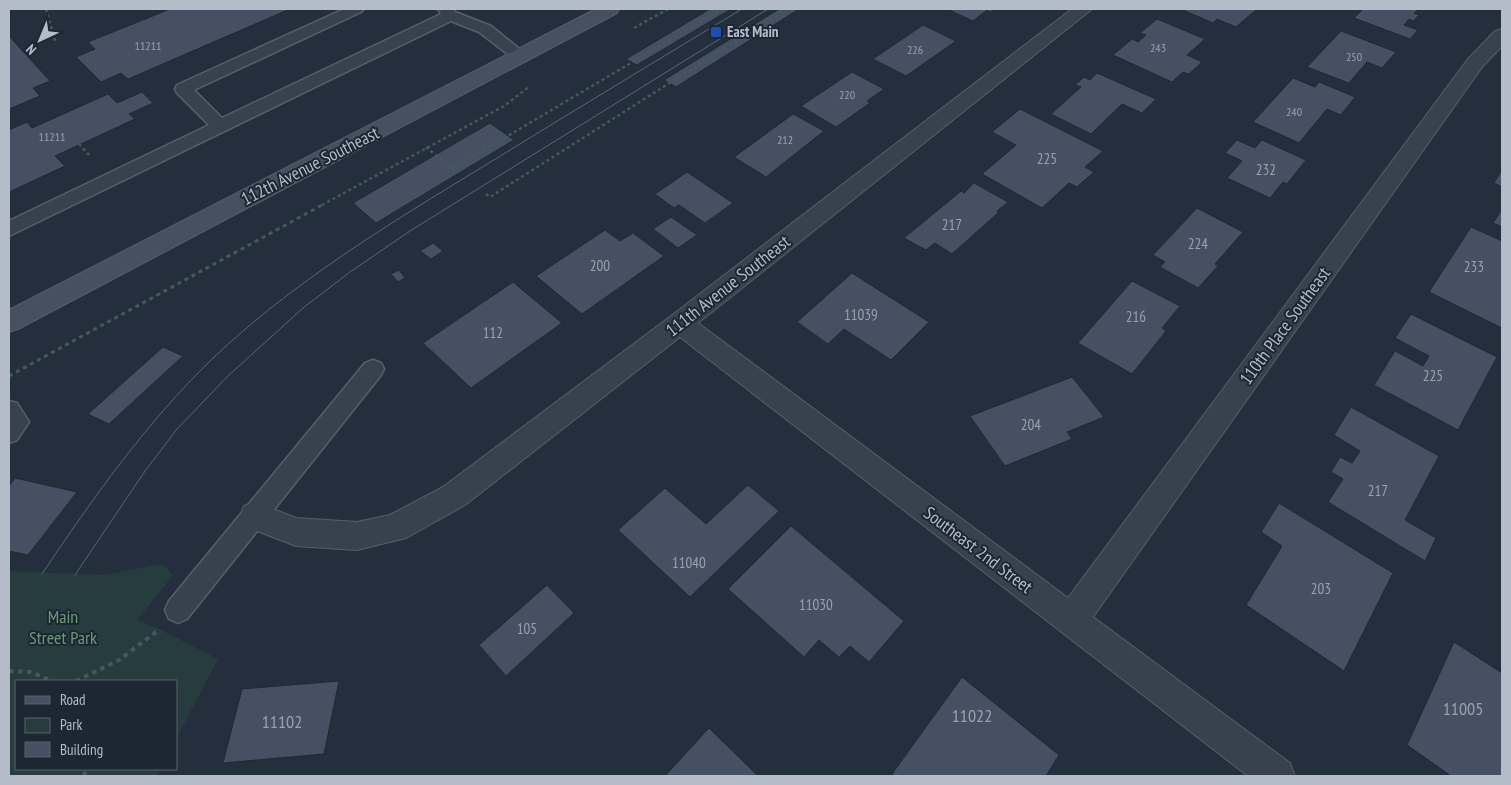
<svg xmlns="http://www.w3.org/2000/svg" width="1511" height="785" viewBox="0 0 1511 785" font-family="'PT Sans Narrow',sans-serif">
	<rect width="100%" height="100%" fill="#242f3e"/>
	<polygon fill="#263c3f" points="163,564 173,575 137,620 159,629 218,659 176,739 176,681 16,681 16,769 161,769 157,776 9,776 9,571 102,575"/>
	<g fill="#455162" stroke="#1f2835">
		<polygon points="170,9 290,9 128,79 121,73 101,82 76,57 95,49 88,42"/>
		<polygon points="710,9 731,9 637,65 626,59"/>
		<polygon points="779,9 799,9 676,87 664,80"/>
		<polygon points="947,9 995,9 990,12 987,10 973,21"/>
		<polygon points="1186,9 1257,9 1236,27 1217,19 1213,23 1183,10"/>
		<polygon points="1363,9 1418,9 1414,13 1419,15 1413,21 1409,19 1404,25 1418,30 1410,39 1354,18"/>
		<polygon points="1157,19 1205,39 1187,55 1202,62 1189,74 1183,72 1172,82 1113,55 1132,39 1138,42 1146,35 1140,33"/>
		<polygon points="923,25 956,41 906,76 873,59"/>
		<polygon points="1341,31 1396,52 1382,68 1367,62 1349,83 1307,67"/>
		<polygon points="9,36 50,81 33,88 40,96 9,109"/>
		<polygon points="852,72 884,89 867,101 870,103 836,127 801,106"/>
		<polygon points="1097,73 1156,99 1142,113 1122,104 1091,134 1051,114 1081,87 1075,85 1084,77 1090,80"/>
		<polygon points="1293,78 1315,87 1319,82 1355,97 1341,115 1327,109 1299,143 1253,122"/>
		<polygon points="142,92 153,103 129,114 135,119 55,156 65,166 9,192 9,130 27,122 32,128 108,94 117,103"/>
		<polygon points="1020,109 1103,151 1085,167 1094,172 1077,187 1069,183 1042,208 982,174 1016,145 992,132"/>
		<polygon points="793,114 824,131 766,177 734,157"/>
		<polygon points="490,123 514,140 376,223 353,203"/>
		<polygon points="1237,140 1255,148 1262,140 1306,160 1287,184 1283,182 1270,198 1227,178 1242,161 1225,153"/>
		<polygon points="1502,170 1502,187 1494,183"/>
		<polygon points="687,172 733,203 705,223 679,205 674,208 655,194"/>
		<polygon points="974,183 1008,202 997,211 999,212 952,254 935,243 926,250 904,238 961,191 964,193"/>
		<polygon points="1197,208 1243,232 1215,264 1218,266 1198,288 1160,267 1165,262 1153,255"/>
		<polygon points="1502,209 1502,227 1493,223"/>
		<polygon points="671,217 697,235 678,248 653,229"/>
		<polygon points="1471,227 1502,241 1502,328 1429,292"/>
		<polygon points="605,230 620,241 633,233 664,256 582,314 536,276"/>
		<polygon points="433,243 443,251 431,259 420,251"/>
		<polygon points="399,270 405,278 398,282 391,274"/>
		<polygon points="852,273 929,322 891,360 844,329 828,344 797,322"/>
		<polygon points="1132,281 1180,306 1162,328 1166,331 1132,374 1078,343"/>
		<polygon points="513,282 562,323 471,388 423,343"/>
		<polygon points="1411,314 1497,357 1458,430 1374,385 1395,351 1423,366 1429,356 1395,338"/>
		<polygon points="163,347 183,356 109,424 88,414"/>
		<polygon points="1072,377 1104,417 1067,432 1072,439 1005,466 970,416"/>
		<polygon points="1351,407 1439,456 1405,520 1436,538 1425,561 1328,502 1343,479 1331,472 1340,457 1352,463 1360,451 1334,435"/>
		<polygon points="15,478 77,492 28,555 9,551 9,486"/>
		<polygon points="748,485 779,511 690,597 618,530 665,488 706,524"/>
		<polygon points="1279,503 1393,573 1344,671 1246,605 1282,546 1261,532"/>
		<polygon points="791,526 904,621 869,662 850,646 839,657 819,640 804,657 728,589"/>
		<polygon points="547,585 574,613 506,676 479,645"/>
		<polygon points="1454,642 1502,673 1502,776 1451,776 1407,745"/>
		<polygon points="962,677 1059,755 1046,776 894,776 892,774"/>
		<polygon points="339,681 324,754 223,763 242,689"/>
		<polygon points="709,728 758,776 665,776"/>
	</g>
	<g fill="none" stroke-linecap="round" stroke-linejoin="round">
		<g stroke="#565f6c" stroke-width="3">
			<g id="lane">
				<polygon points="344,9 364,9 361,12 194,90 222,118 441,14 438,9 453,9 455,12 491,26 528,56 526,59 514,59 479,32 451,21 9,236 9,221 209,125 177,93 175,89 177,85"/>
				<polygon points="373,360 381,363 384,369 381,375 187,619 178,623 169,619 165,610 169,601 365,363"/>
				<polygon points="9,401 17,403 29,422 17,440 9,443"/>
			</g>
		</g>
		<g stroke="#565f6c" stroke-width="2">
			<polygon id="street" points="1072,9 1092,9 698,323 1068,598 1468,59 1495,31 1502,29 1502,46 1482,67 1093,617 1290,763 1295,776 1248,776 680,337 465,505 406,538 357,550 296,546 244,526 240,516 244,506 255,502 296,518 357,522 390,515 443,487 671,316"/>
		</g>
		<g stroke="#565f6c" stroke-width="2">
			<polygon id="secondary" points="596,9 619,9 617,13 18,329 9,332 9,310"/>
		</g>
		<g stroke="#44595c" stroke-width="2.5" stroke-dasharray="3 3" stroke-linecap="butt">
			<polyline points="46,9 56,44"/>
			<polyline points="634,28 668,9"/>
			<polyline points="79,144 91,157"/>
			<polyline points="426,147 457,173"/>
			<polyline points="452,169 722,9"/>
			<polyline points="486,194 490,197 786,9"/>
			<polyline points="322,205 504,106 530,86"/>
		</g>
		<polyline stroke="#44595c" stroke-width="3" stroke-dasharray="4 4" stroke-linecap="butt" points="9,376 324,204"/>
		<g stroke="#44595c" stroke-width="4" stroke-dasharray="4.5 4.5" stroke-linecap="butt">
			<polyline points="9,671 31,672 52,681"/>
			<polyline points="76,681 119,660 156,632"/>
			<polyline points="84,776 86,769"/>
		</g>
		<use href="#lane" fill="#38414e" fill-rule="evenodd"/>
		<use href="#street" fill="#38414e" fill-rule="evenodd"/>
		<use href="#secondary" fill="#465061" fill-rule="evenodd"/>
		<g stroke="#5a6575" stroke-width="1">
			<path d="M 42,574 C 93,498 146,423 212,359 C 293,282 389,224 484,166 C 570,113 656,61 742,9"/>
			<polyline points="75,575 145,471 177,429 228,376 303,308 350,272 410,231 768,9"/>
		</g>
	</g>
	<rect fill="#1a4fb4" stroke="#1d2633" stroke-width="2" x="710" y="26" width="12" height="12" rx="2.5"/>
	<g text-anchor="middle" stroke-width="4" stroke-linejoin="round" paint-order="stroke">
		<g font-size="12" fill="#98a1af">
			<text x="148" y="50">11211</text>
			<text x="1158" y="52">243</text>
			<text x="915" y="54">226</text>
			<text x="1354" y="61">250</text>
			<text x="847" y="99">220</text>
			<text x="1294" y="116">240</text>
			<text x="52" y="141">11211</text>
			<text x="785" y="144">212</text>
		</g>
		<g font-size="15" font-weight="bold" fill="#b4bcc9" stroke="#1d2633" text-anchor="start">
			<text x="727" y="37">East Main</text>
		</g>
		<g font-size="15" fill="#98a1af">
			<text x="1047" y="164">225</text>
			<text x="1266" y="175">232</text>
			<text x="952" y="230">217</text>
			<text x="1198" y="249">224</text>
			<text x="600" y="271">200</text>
			<text x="1474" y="272">233</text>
			<text x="861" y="320">11039</text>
			<text x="1136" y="322">216</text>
			<text x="493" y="338">112</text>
			<text x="1433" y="381">225</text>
			<text x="1031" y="430">204</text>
			<text x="1378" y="496">217</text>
			<text x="689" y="568">11040</text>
			<text x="1321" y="594">203</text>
			<text x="816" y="610">11030</text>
			<text x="527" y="634">105</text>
		</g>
		<g font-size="18" fill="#b4bcc9" stroke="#1d2633">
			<text transform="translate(310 166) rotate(-27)" y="6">112th Avenue Southeast</text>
			<text transform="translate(728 286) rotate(-38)" y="6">111th Avenue Southeast</text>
			<text transform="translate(1285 326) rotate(-54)" y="6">110th Place Southeast</text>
			<text transform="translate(978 550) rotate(37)" y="6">Southeast 2nd Street</text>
		</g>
		<g font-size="18" fill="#6b9a76" stroke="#1d2633">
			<text x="63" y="623">Main<tspan x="63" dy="21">Street Park</tspan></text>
		</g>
		<g font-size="18" fill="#98a1af">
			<text x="1463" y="715">11005</text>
			<text x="972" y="722">11022</text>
			<text x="282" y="728">11102</text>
		</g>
	</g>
	<rect width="1511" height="785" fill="none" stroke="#b4bcc9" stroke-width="20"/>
	<rect x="15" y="680" width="162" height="90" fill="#1d2633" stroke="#59626f"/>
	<rect x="25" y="696" width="25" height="8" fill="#465061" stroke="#59626f"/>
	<text x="60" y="705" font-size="15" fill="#b4bcc9">Road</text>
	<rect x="25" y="718" width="25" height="15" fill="#263c3f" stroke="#59626f"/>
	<text x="60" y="730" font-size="15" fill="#b4bcc9">Park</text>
	<rect x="25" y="742" width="25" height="15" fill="#455162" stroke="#59626f"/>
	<text x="60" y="755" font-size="15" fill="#b4bcc9">Building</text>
	<g transform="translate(40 40) rotate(224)" stroke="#1d2633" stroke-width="4" paint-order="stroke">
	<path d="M0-4L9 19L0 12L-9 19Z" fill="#b4bcc9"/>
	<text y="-8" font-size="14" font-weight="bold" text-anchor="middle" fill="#b4bcc9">N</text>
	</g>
</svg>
